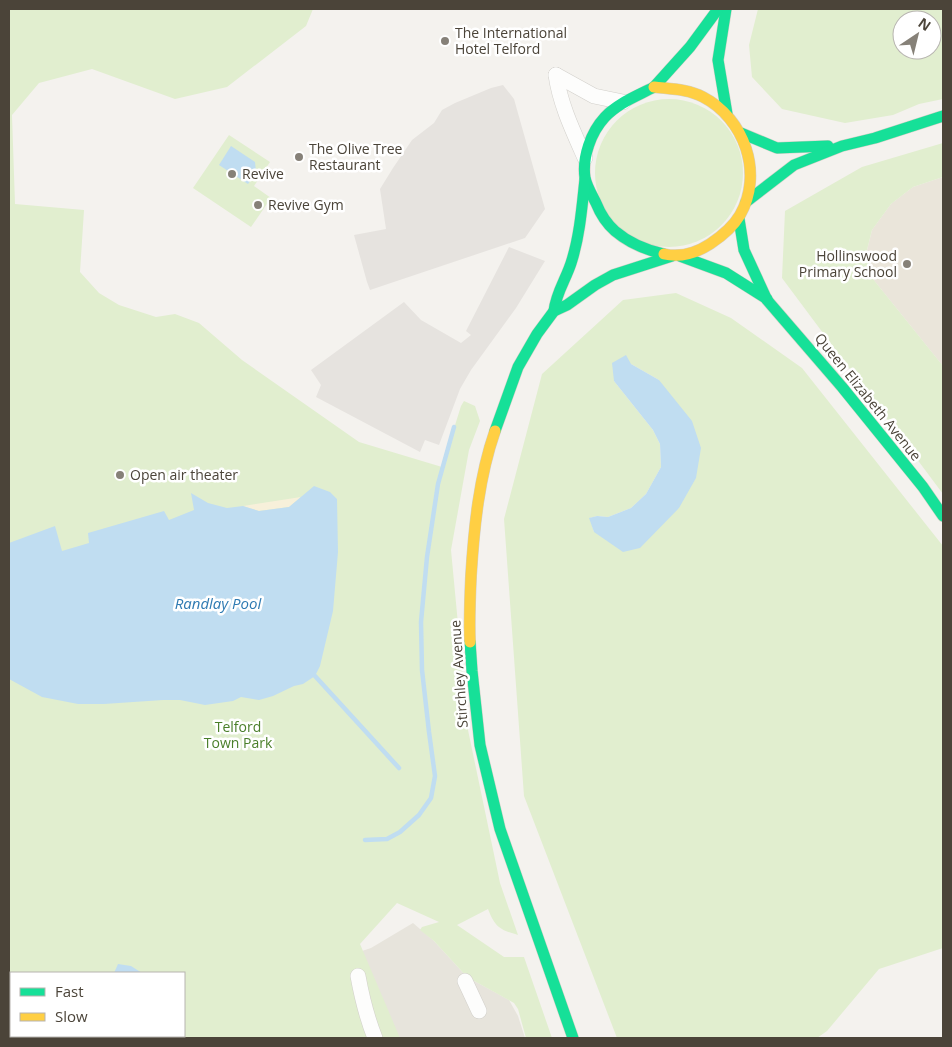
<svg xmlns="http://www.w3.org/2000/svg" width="952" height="1047" viewBox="0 0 952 1047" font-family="'Open Sans',sans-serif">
	<rect width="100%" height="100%" fill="#f4f2ee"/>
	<polygon fill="#e7e4dc" points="413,923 434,941 467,977 509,1000 518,1016 525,1038 362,1038 356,953 371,948"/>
	<polygon fill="#eae5da" points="943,177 943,366 873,279 867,250 872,230 891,204 913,187"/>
	<g fill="#e1eecf" fill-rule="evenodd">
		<path d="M 9,9 L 313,9 L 306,26 L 227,87 L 175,99 L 92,69 L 39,83 L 12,115 L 15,204 L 84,210 L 80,272 L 99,293 L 119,305 L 156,317 L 175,314 L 199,323 L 242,360 L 359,442 L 442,467 L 461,406 L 464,401 L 475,406 L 480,421 L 469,450 L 451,550 L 468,730 L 500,883 L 518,935 C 500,930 495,927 488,909 L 457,925 L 504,957 L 524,957 L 552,1038 L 526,1038 L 518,1009 L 514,1003 L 467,977 L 434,941 L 420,930 L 422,927 L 439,922 L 397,903 L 360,944 L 400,1038 L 9,1038 ZM 11,973 L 184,973 L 184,1036 L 11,1036 Z"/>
		<path d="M 758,9 L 943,9 L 943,99 L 919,104 L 893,115 L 845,123 L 782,109 L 752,77 L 749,45 ZM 902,20 L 932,20 L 932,50 L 902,50 Z"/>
		<circle cx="669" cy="173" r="74"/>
		<polygon points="229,135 270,162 254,186 271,198 251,227 193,188"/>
		<polygon points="943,143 943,177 913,187 891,204 872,230 867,250 873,279 943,366 943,494 782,278 785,211 862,167"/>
		<path d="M 676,293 L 731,318 L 802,368 L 943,546 L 943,948 L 879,969 L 827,1031 L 817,1038 L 617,1038 L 524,796 L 504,519 L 542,374 L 623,300 ZM 631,364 L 659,380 L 679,508 L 594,532 L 590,518 L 597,516 L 608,517 L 631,508 L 646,494 L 661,467 L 660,444 L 653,430 L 614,381 Z"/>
	</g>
	<polygon fill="#f7f0da" points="301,497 289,507 259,511 243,506"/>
	<g fill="#e6e3df">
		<polygon points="503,85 514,99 545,209 525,238 370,290 367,282 354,235 386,229 380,189 393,168 412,140 434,123 442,110 455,103 491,88"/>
		<polygon points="509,247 545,261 516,308 471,370 460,389 439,445 425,440 420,452 316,397 321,385 311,370 404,302 421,320 461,343 471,335 466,331"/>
	</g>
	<g fill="#c0ddf1">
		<polygon points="231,146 255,162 256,172 248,184 219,165"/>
		<polygon points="626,355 631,364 659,380 692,421 701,448 696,478 679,508 640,548 623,552 594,532 589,518 597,516 608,517 631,508 646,494 661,467 660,444 653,430 614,381 612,363"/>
		<polygon points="314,486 330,492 337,499 338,552 333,611 320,666 315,676 303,684 294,686 273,696 259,700 241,697 233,701 205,705 180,700 163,700 104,704 78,704 42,697 9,679 9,543 55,526 62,551 89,543 88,533 164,511 169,520 194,510 191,493 208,503 227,508 243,506 259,511 289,507"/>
		<polygon points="118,964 131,966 142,973 114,973"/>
		<polygon points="9,999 11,999 11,1036 137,1036 138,1038 9,1038"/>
	</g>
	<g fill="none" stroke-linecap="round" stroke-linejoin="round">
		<g stroke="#c0ddf1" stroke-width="4.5">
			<polyline points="315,676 399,768"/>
			<polyline points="365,840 387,839 400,832 419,815 431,798 435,776 429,732 422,670 421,622 427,557 438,484 454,427"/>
		</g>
		<g stroke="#d2d0cb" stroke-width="16">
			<g id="street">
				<path d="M 556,75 C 560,104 573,131 585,158"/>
				<polyline points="556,75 594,96 623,102"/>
				<path d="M 358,976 C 362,998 367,1018 375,1038"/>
				<polyline points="465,981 479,1011"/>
			</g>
		</g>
		<g stroke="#d3cfc5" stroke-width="12">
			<g id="fast">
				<polyline points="726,9 718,60 727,114"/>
				<path d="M 654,87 C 637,96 618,103 605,117 C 591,132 582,157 585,178 C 587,187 592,195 596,203 C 600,213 606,223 615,231 C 629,243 646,250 664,254"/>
				<polyline points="654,87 690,47 718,9"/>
				<polyline points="741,133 777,148 828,146"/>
				<polyline points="746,202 794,165 842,146 875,138 943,116"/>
				<polyline points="739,219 744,250 767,300 842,387 923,487 943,516"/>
				<polyline points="680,256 726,273 767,299"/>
				<path d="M 554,311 C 556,292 567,278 572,260 C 580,234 582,206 585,179"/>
				<polyline points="495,431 518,367 537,334 554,311 567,305 595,285 613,275 672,256"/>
				<polyline points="470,642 472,671 480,745 500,829 573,1038"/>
			</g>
		</g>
		<g stroke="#d3cfc5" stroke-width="12">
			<g id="slow">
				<path d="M 654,87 C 670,89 688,89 703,97 C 744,118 764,173 740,215 C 733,227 722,236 710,244 C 696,253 681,258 664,254"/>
				<path d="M 470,642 C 469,620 470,598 471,576 C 474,527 479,477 495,431"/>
			</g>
		</g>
		<use href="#street" stroke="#fdfdfc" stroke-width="15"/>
		<use href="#fast" stroke="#16e098" stroke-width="11"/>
		<use href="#slow" stroke="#ffcf43" stroke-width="11"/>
	</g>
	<g fill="#868178" stroke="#fff" stroke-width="2">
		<circle cx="445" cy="41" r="5"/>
		<circle cx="299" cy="157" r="5"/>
		<circle cx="232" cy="174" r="5"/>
		<circle cx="258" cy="205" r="5"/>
		<circle cx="907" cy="264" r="5"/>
		<circle cx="120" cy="475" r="5"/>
	</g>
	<g text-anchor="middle" stroke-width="5" stroke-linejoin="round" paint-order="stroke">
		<g font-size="14" fill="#4b4439" stroke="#fff" text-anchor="start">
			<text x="455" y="38">The International<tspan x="455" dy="16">Hotel Telford</tspan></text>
			<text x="309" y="154">The Olive Tree<tspan x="309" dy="16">Restaurant</tspan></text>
			<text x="242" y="179">Revive</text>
			<text x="268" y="210">Revive Gym</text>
			<text x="897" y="261" text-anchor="end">Hollinswood<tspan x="897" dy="16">Primary School</tspan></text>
			<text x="130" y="480">Open air theater</text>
		</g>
		<g font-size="14" fill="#4b4439" stroke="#fff">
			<text transform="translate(868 397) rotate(51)" y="5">Queen Elizabeth Avenue</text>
			<text transform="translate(459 674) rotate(-94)" y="5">Stirchley Avenue</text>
		</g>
		<g font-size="14" fill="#4a7f2a" stroke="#fff">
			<text x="238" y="732">Telford<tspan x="238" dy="16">Town Park</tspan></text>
		</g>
		<g font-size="15" font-style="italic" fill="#2e7ab2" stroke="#fff">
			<text x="218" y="609">Randlay Pool</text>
		</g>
	</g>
	<rect width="952" height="1047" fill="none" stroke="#4b4439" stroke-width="20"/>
	<rect x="10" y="972" width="175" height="65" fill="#ffffff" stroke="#b7b4b0"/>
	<rect x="20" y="988" width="25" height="8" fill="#16e098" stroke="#b7b4b0"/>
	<text x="55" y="997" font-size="15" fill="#4b4439">Fast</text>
	<rect x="20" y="1013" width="25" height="8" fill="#ffcf43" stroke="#b7b4b0"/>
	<text x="55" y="1022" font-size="15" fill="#4b4439">Slow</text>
	<g transform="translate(917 35) rotate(35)"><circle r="24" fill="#ffffff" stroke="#b7b4b0"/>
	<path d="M0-4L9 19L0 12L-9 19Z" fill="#868178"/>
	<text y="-8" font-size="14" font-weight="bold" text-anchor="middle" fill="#4b4439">N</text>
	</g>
</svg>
